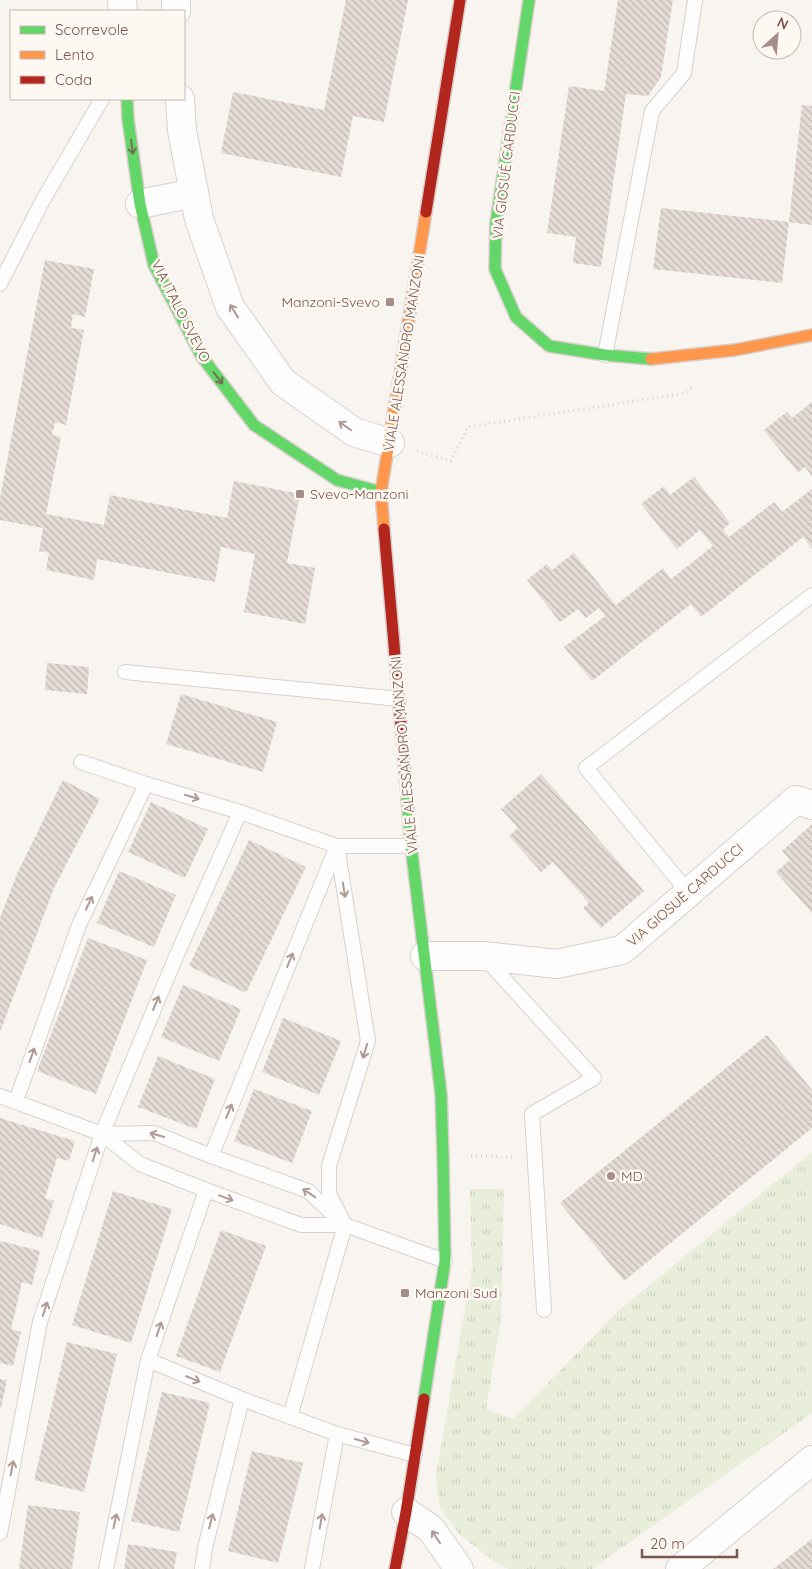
<svg xmlns="http://www.w3.org/2000/svg" width="812" height="1569" viewBox="0 0 812 1569" font-family="Quicksand,sans-serif">
	<defs>
		<pattern id="grass-tufts" width="24" height="20" patternUnits="userSpaceOnUse" patternTransform="scale(1.25)"><rect width="24" height="20" fill="#e9eedb"/><path d="M3 7l-1-3M5 7V3M7 7l1-3M15 17l-1-3M17 17v-4M19 17l1-3" fill="none" stroke="#cbcebe"/></pattern>
		<pattern id="building-back-hatch" width="6" height="6" patternUnits="userSpaceOnUse" patternTransform="scale(1.25)"><rect width="6" height="6" fill="#e5dcd7"/><path d="M-1 5l2 2M0 0l6 6M5-1l2 2" fill="none" stroke="#beb5b1"/></pattern>
	</defs>
	<rect width="100%" height="100%" fill="#f8f4f0"/>
	<polygon fill="url(#grass-tufts)" points="812,1152 812,1413 592,1569 509,1569 496,1563 459,1534 440,1508 436,1475 472,1268 470,1189 504,1189 501,1320 486,1409 513,1419 618,1311"/>
	<g fill="url(#building-back-hatch)">
		<polygon points="346,0 408,0 384,122 353,116 341,177 221,153 233,92 324,110"/>
		<polygon points="618,0 673,0 661,77 648,96 626,94 601,267 573,263 576,237 547,233 569,86 604,91"/>
		<polygon points="802,105 812,106 812,225 789,222"/>
		<polygon points="661,208 789,222 782,283 653,269"/>
		<polygon points="45,260 94,269 85,317 73,314 71,328 84,330 66,425 55,422 52,435 61,437 46,514 104,525 110,495 227,518 234,481 300,494 287,563 315,568 305,624 244,612 255,554 221,547 215,582 97,559 94,580 46,570 49,553 39,551 43,528 0,520 0,498"/>
		<polygon points="812,402 812,476 805,467 798,473 764,430 787,412 792,418"/>
		<polygon points="694,477 730,523 723,529 729,537 774,502 782,512 812,489 812,549 803,537 701,617 691,604 592,681 564,647 605,616 599,608 586,618 578,609 560,622 527,580 547,564 552,570 574,553 616,605 663,568 671,579 713,546 700,530 677,549 641,504 664,486 670,495"/>
		<polygon points="47,663 89,667 87,694 45,690"/>
		<polygon points="181,694 277,722 263,772 166,744"/>
		<polygon points="541,774 644,891 601,928 583,908 589,903 553,862 541,872 509,836 518,828 501,809"/>
		<polygon points="63,780 100,799 54,888 0,1032 0,918 17,874"/>
		<polygon points="151,802 208,829 185,878 128,852"/>
		<polygon points="812,824 812,913 776,872 790,860 782,851"/>
		<polygon points="249,840 306,867 246,993 189,966"/>
		<polygon points="119,871 176,895 154,947 97,923"/>
		<polygon points="88,938 147,960 96,1094 37,1071"/>
		<polygon points="183,985 241,1009 219,1061 161,1037"/>
		<polygon points="283,1018 341,1041 319,1095 262,1072"/>
		<polygon points="767,1035 812,1090 812,1128 624,1281 560,1203"/>
		<polygon points="158,1056 215,1079 196,1129 138,1107"/>
		<polygon points="254,1089 312,1111 292,1163 234,1141"/>
		<polygon points="0,1118 75,1141 69,1161 57,1158 45,1198 54,1201 42,1238 0,1224"/>
		<polygon points="113,1191 172,1209 131,1343 72,1325"/>
		<polygon points="221,1230 266,1246 220,1372 176,1356"/>
		<polygon points="0,1241 40,1251 32,1285 22,1282 11,1329 21,1332 13,1366 0,1363"/>
		<polygon points="67,1342 117,1354 84,1492 34,1480"/>
		<polygon points="0,1379 7,1380 1,1408 0,1408"/>
		<polygon points="162,1392 210,1403 179,1532 131,1521"/>
		<polygon points="252,1451 303,1463 278,1563 228,1551"/>
		<polygon points="28,1505 80,1512 72,1569 19,1569"/>
		<polygon points="812,1539 812,1569 773,1569"/>
		<polygon points="128,1544 177,1552 174,1569 124,1569"/>
	</g>
	<g fill="none" stroke-linecap="round" stroke-linejoin="round">
		<g stroke="#d8d1cd" stroke-width="16">
			<g id="lane">
				<polyline points="0,284 43,200 102,99"/>
				<polyline points="605,355 652,111 684,73 695,0"/>
				<polyline points="125,672 399,699"/>
				<polyline points="81,762 146,784 240,812 337,846 368,1041 329,1166 329,1194 345,1225 290,1417"/>
				<polyline points="688,892 586,768 812,595"/>
				<polyline points="485,958 594,1078 532,1114 544,1310"/>
				<polyline points="0,1096 102,1134"/>
				<polyline points="16,1101 79,925 146,784"/>
				<polyline points="211,1156 337,846 411,846"/>
				<polyline points="337,1218 308,1191 211,1156 154,1133 102,1134 140,1164 206,1190 301,1225 345,1225 445,1261"/>
				<polyline points="148,1360 242,1399 337,1434 415,1455"/>
				<polyline points="0,1533 40,1322 102,1134 175,959 240,812"/>
				<polyline points="106,1569 148,1360 206,1190"/>
				<polyline points="202,1569 205,1548 242,1399"/>
				<polyline points="312,1569 337,1434"/>
			</g>
		</g>
		<g stroke="#d8d1cd" stroke-width="30">
			<g id="street">
				<polyline points="122,0 123,11"/>
				<polyline points="176,0 176,11"/>
				<polyline points="180,99 182,130 199,219 230,307 283,382 354,432 390,443"/>
				<polyline points="140,204 194,193"/>
				<polyline points="425,956 483,956 557,964 622,950 796,800 812,805"/>
				<polyline points="406,1512 431,1529 459,1569"/>
				<polyline points="680,1569 812,1460"/>
			</g>
		</g>
		<g stroke="#d8cfcb" stroke-width="14">
			<g id="fast">
				<polyline points="529,0 496,223 495,269 516,317 549,346 605,355 651,359"/>
				<polyline points="127,99 128,119 140,204 154,265 202,357 254,425 337,480 381,492"/>
				<polyline points="405,772 411,846 441,1094 443,1156 445,1261 424,1399"/>
			</g>
		</g>
		<g stroke="#d8cfcb" stroke-width="14">
			<g id="slow">
				<polyline points="651,359 735,350 812,335"/>
				<polyline points="384,529 381,492 426,212"/>
			</g>
		</g>
		<g stroke="#d8cfcb" stroke-width="14">
			<g id="jam">
				<polyline points="426,212 460,0"/>
				<polyline points="384,529 405,772"/>
				<polyline points="395,1569 406,1512 424,1399"/>
			</g>
		</g>
		<g stroke="#dad2d0" stroke-width="3" stroke-dasharray="1 4" stroke-linecap="butt">
			<polyline points="417,451 451,461 468,427 686,393 693,387"/>
			<polyline points="471,1156 513,1157"/>
		</g>
		<use href="#lane" stroke="#fefdfd" stroke-width="14"/>
		<use href="#street" stroke="#fefdfd" stroke-width="28"/>
		<use href="#fast" stroke="#63d668" stroke-width="11"/>
		<use href="#slow" stroke="#ff974d" stroke-width="11"/>
		<use href="#jam" stroke="#b3261e" stroke-width="11"/>
	</g>
	<defs><path id="oneway-shaft" d="M-6 0H5M1.5-3L5.5 0L1.5 3" fill="none" stroke-width="1.6" stroke-linecap="round" stroke-linejoin="round" transform="scale(1.25)"/></defs>
	<g stroke="#747053">
		<use href="#oneway-shaft" transform="translate(132 147) rotate(82)"/>
		<use href="#oneway-shaft" transform="translate(218 378) rotate(52)"/>
	</g>
	<g stroke="#ae9994">
		<use href="#oneway-shaft" transform="translate(234 311) rotate(-122)"/>
		<use href="#oneway-shaft" transform="translate(345 426) rotate(-145)"/>
		<use href="#oneway-shaft" transform="translate(192 797) rotate(17)"/>
		<use href="#oneway-shaft" transform="translate(344 890) rotate(81)"/>
		<use href="#oneway-shaft" transform="translate(89 903) rotate(-65)"/>
		<use href="#oneway-shaft" transform="translate(290 960) rotate(-68)"/>
		<use href="#oneway-shaft" transform="translate(156 1003) rotate(-67)"/>
		<use href="#oneway-shaft" transform="translate(365 1051) rotate(107)"/>
		<use href="#oneway-shaft" transform="translate(32 1055) rotate(-71)"/>
		<use href="#oneway-shaft" transform="translate(229 1111) rotate(-68)"/>
		<use href="#oneway-shaft" transform="translate(157 1135) rotate(-164)"/>
		<use href="#oneway-shaft" transform="translate(95 1154) rotate(-72)"/>
		<use href="#oneway-shaft" transform="translate(309 1193) rotate(-147)"/>
		<use href="#oneway-shaft" transform="translate(226 1198) rotate(20)"/>
		<use href="#oneway-shaft" transform="translate(45 1309) rotate(-72)"/>
		<use href="#oneway-shaft" transform="translate(159 1329) rotate(-71)"/>
		<use href="#oneway-shaft" transform="translate(193 1379) rotate(22)"/>
		<use href="#oneway-shaft" transform="translate(362 1441) rotate(15)"/>
		<use href="#oneway-shaft" transform="translate(12 1468) rotate(-79)"/>
		<use href="#oneway-shaft" transform="translate(115 1521) rotate(-78)"/>
		<use href="#oneway-shaft" transform="translate(211 1521) rotate(-76)"/>
		<use href="#oneway-shaft" transform="translate(321 1521) rotate(-80)"/>
		<use href="#oneway-shaft" transform="translate(436 1537) rotate(-124)"/>
	</g>
	<g fill="#a58e87" stroke="#fef8f3" stroke-width="2">
		<rect x="385" y="297" width="10" height="10" rx="2.5"/>
		<rect x="295" y="489" width="10" height="10" rx="2.5"/>
		<circle cx="611" cy="1176" r="5"/>
		<rect x="400" y="1288" width="10" height="10" rx="2.5"/>
	</g>
	<g text-anchor="middle" stroke-width="5" stroke-linejoin="round" paint-order="stroke">
		<g font-size="14" fill="#78574e" stroke="#fef8f3">
			<text transform="translate(506 165) rotate(-83)" y="5">VIA GIOSUÈ CARDUCCI</text>
			<text transform="translate(181 311) rotate(63)" y="5">VIA ITALO SVEVO</text>
			<text transform="translate(404 353) rotate(-81)" y="5">VIALE ALESSANDRO MANZONI</text>
			<text transform="translate(404 755) rotate(-95)" y="5">VIALE ALESSANDRO MANZONI</text>
			<text transform="translate(685 895) rotate(-41)" y="5">VIA GIOSUÈ CARDUCCI</text>
		</g>
		<g font-size="14" fill="#78574e" stroke="#fef8f3" text-anchor="start">
			<text x="380" y="307" text-anchor="end">Manzoni-Svevo</text>
			<text x="310" y="499">Svevo-Manzoni</text>
			<text x="621" y="1181">MD</text>
			<text x="415" y="1298">Manzoni Sud</text>
		</g>
	</g>
	<rect x="10" y="10" width="175" height="90" fill="#fef8f3" stroke="#c8b8b1"/>
	<rect x="20" y="26" width="25" height="8" fill="#63d668" stroke="#c8b8b1"/>
	<text x="55" y="35" font-size="15" fill="#78574e">Scorrevole</text>
	<rect x="20" y="51" width="25" height="8" fill="#ff974d" stroke="#c8b8b1"/>
	<text x="55" y="60" font-size="15" fill="#78574e">Lento</text>
	<rect x="20" y="76" width="25" height="8" fill="#b3261e" stroke="#c8b8b1"/>
	<text x="55" y="85" font-size="15" fill="#78574e">Coda</text>
	<g transform="translate(777 35) rotate(26)"><circle r="24" fill="#fef8f3" stroke="#c8b8b1"/>
	<path d="M0-4L9 19L0 12L-9 19Z" fill="#a58e87"/>
	<text y="-8" font-size="14" font-weight="bold" text-anchor="middle" fill="#78574e">N</text>
	</g>
	<path d="M642 1549v8h95v-8" fill="none" stroke="#78574e" stroke-width="2.5"/>
	<text x="650" y="1549" font-size="15" fill="#78574e" stroke="#fef8f3" stroke-width="4" paint-order="stroke">20 m</text>
</svg>
